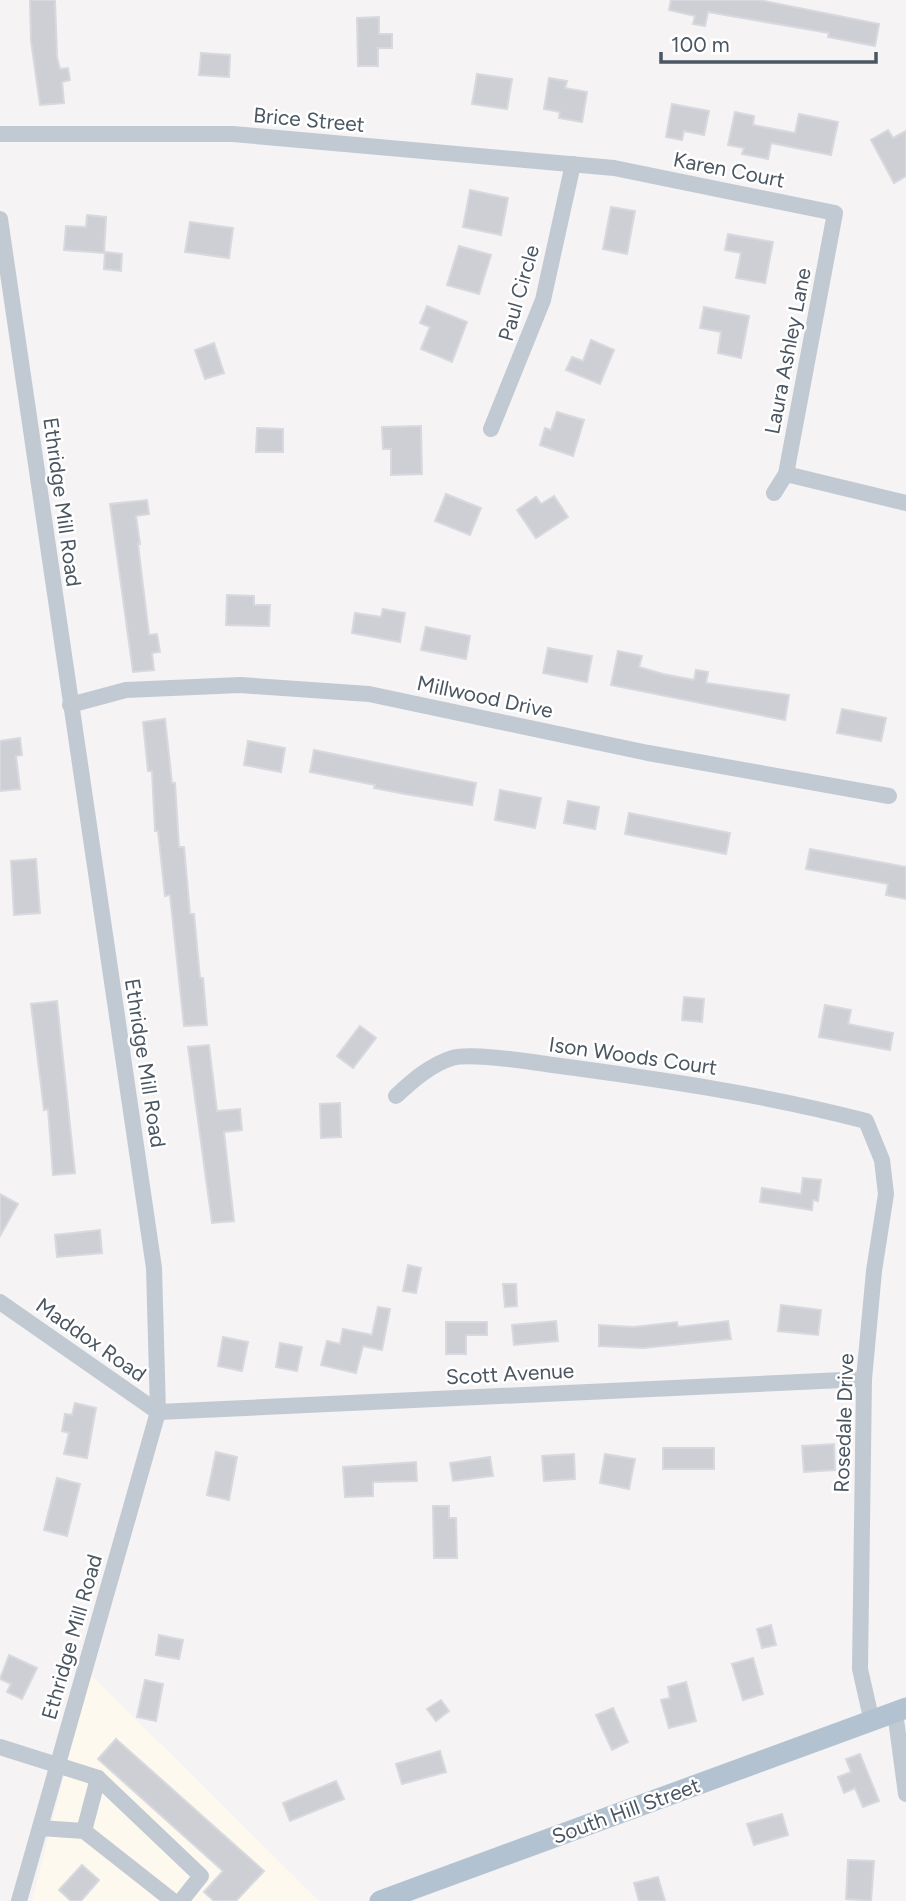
<svg xmlns="http://www.w3.org/2000/svg" width="906" height="1901" viewBox="0 0 906 1901" font-family="Figtree,sans-serif">
	<rect width="100%" height="100%" fill="#f5f3f3"/>
	<polygon fill="#fdf9ef" points="90,1674 319,1901 32,1901"/>
	<g fill="#cdcfd5" stroke="#d7d9de" stroke-width="2">
		<polygon points="30,0 55,0 57,57 60,69 68,68 70,80 62,82 64,103 40,105 31,41"/>
		<polygon points="671,0 759,0 879,24 875,46 828,37 829,33 708,12 705,26 693,24 695,16 669,10"/>
		<polygon points="379,17 379,34 392,34 392,48 378,48 378,66 358,66 357,18"/>
		<polygon points="201,53 230,55 229,77 199,75"/>
		<polygon points="477,74 512,79 507,109 472,104"/>
		<polygon points="549,78 567,81 565,88 587,92 582,122 559,118 560,112 544,109"/>
		<polygon points="672,104 709,111 704,135 684,131 682,140 666,137"/>
		<polygon points="735,112 754,116 753,125 795,133 799,114 838,122 831,155 771,143 768,159 742,154 744,148 728,145"/>
		<polygon points="888,130 893,138 906,131 906,176 894,183 871,140"/>
		<polygon points="470,190 508,198 501,235 463,227"/>
		<polygon points="611,207 635,211 627,254 603,249"/>
		<polygon points="87,215 106,217 104,253 64,250 66,226 86,227"/>
		<polygon points="190,222 233,228 229,258 185,252"/>
		<polygon points="728,234 773,242 765,283 736,278 741,253 725,250"/>
		<polygon points="459,246 491,255 479,294 447,285"/>
		<polygon points="105,252 122,254 121,271 104,269"/>
		<polygon points="427,306 467,322 452,362 421,349 430,327 420,323"/>
		<polygon points="704,307 749,316 741,358 718,353 721,332 700,328"/>
		<polygon points="591,340 614,350 600,384 566,370 572,357 583,361"/>
		<polygon points="214,343 224,373 205,379 195,350"/>
		<polygon points="557,412 584,420 573,456 540,445 545,428 551,430"/>
		<polygon points="421,426 422,474 391,475 391,449 383,449 382,427"/>
		<polygon points="257,428 283,429 283,452 256,452"/>
		<polygon points="446,494 481,508 470,535 435,521"/>
		<polygon points="554,496 568,517 536,538 517,510 536,497 541,504"/>
		<polygon points="147,500 149,514 136,516 140,544 138,544 149,635 157,634 160,652 152,653 154,670 133,672 110,504"/>
		<polygon points="227,595 254,596 254,605 270,605 269,626 226,625"/>
		<polygon points="383,609 405,613 400,642 352,633 355,613 381,617"/>
		<polygon points="426,627 470,636 466,659 421,650"/>
		<polygon points="548,648 592,656 587,682 543,673"/>
		<polygon points="618,651 642,656 639,667 663,674 694,680 696,670 708,672 706,683 789,695 785,720 611,685"/>
		<polygon points="842,709 886,718 881,741 837,733"/>
		<polygon points="165,719 172,783 175,783 179,847 184,847 190,914 194,914 200,978 203,978 207,1025 184,1026 170,895 165,896 158,831 155,831 152,771 148,771 143,722"/>
		<polygon points="20,738 22,755 16,756 20,789 0,791 0,741"/>
		<polygon points="248,741 285,748 281,772 244,765"/>
		<polygon points="314,750 476,783 472,805 405,794 374,788 375,785 310,772"/>
		<polygon points="500,790 541,798 535,828 495,820"/>
		<polygon points="568,801 599,807 595,829 564,823"/>
		<polygon points="629,813 730,833 726,854 625,834"/>
		<polygon points="810,849 906,867 906,899 886,895 888,884 806,869"/>
		<polygon points="36,859 40,913 14,915 11,861"/>
		<polygon points="684,997 704,999 702,1022 682,1020"/>
		<polygon points="57,1001 75,1173 53,1175 48,1109 44,1110 31,1004"/>
		<polygon points="825,1005 851,1010 848,1024 893,1033 890,1050 819,1037"/>
		<polygon points="360,1026 376,1038 353,1068 337,1056"/>
		<polygon points="209,1045 217,1111 240,1109 242,1130 224,1132 234,1221 212,1223 188,1047"/>
		<polygon points="340,1103 341,1137 321,1138 320,1104"/>
		<polygon points="803,1178 821,1180 818,1201 813,1200 812,1210 760,1202 762,1188 801,1194"/>
		<polygon points="0,1194 18,1204 0,1236"/>
		<polygon points="100,1230 102,1253 57,1257 55,1235"/>
		<polygon points="408,1265 421,1268 416,1293 403,1291"/>
		<polygon points="503,1284 516,1284 517,1306 505,1307"/>
		<polygon points="781,1305 821,1310 818,1335 778,1331"/>
		<polygon points="378,1307 390,1309 382,1350 363,1346 356,1373 321,1365 327,1341 340,1344 343,1329 372,1335"/>
		<polygon points="556,1321 558,1341 514,1345 512,1325"/>
		<polygon points="728,1321 731,1339 643,1348 599,1346 599,1325 634,1327 677,1322 678,1327"/>
		<polygon points="446,1322 487,1322 487,1335 466,1335 466,1354 446,1354"/>
		<polygon points="223,1337 248,1342 242,1371 218,1366"/>
		<polygon points="280,1343 302,1347 297,1371 276,1367"/>
		<polygon points="75,1403 96,1408 87,1458 64,1454 69,1433 62,1431 65,1414 72,1415"/>
		<polygon points="834,1444 835,1470 804,1472 802,1446"/>
		<rect x="663" y="1448" width="51" height="21"/>
		<polygon points="216,1452 237,1457 229,1500 207,1495"/>
		<polygon points="574,1454 575,1479 544,1481 542,1456"/>
		<polygon points="605,1454 635,1459 629,1489 600,1483"/>
		<polygon points="490,1457 493,1476 453,1481 450,1463"/>
		<polygon points="416,1462 417,1481 373,1482 373,1496 345,1497 343,1467"/>
		<polygon points="57,1478 80,1484 67,1536 44,1530"/>
		<polygon points="433,1506 449,1506 449,1518 456,1518 457,1558 434,1558"/>
		<polygon points="771,1625 776,1645 762,1648 757,1629"/>
		<polygon points="159,1635 183,1640 179,1659 156,1655"/>
		<polygon points="9,1655 37,1668 22,1699 7,1692 11,1684 0,1679"/>
		<polygon points="753,1658 763,1694 743,1700 732,1664"/>
		<polygon points="145,1680 163,1684 156,1721 137,1717"/>
		<polygon points="686,1682 696,1721 669,1728 661,1700 670,1698 668,1687"/>
		<polygon points="441,1700 449,1711 436,1721 427,1709"/>
		<polygon points="613,1708 628,1742 612,1750 596,1715"/>
		<polygon points="116,1739 264,1871 236,1901 214,1901 204,1892 223,1871 98,1759"/>
		<polygon points="440,1751 446,1772 402,1784 396,1764"/>
		<polygon points="860,1754 879,1801 863,1807 855,1788 844,1793 838,1777 851,1772 846,1759"/>
		<polygon points="336,1781 344,1799 290,1821 283,1803"/>
		<polygon points="782,1814 788,1835 754,1845 747,1824"/>
		<polygon points="848,1860 874,1861 871,1901 846,1899"/>
		<polygon points="82,1865 99,1880 81,1901 71,1901 59,1890"/>
		<polygon points="658,1877 665,1901 639,1901 634,1883"/>
	</g>
	<g fill="none" stroke-linecap="round" stroke-linejoin="round">
		<g stroke="#c1cad2" stroke-width="16">
			<polyline points="0,134 233,134 614,168 835,213 786,474 774,493"/>
			<polyline points="0,219 154,1268 158,1412 19,1901"/>
			<polyline points="491,429 543,300 573,164"/>
			<polyline points="786,474 906,503"/>
			<polyline points="70,705 126,690 240,685 369,694 648,753 889,796"/>
			<path d="M 396,1096 C 412,1081 430,1065 452,1058 C 471,1052 531,1062 553,1065 C 658,1079 763,1094 866,1121 L 882,1160 L 886,1194 L 874,1271 L 864,1379 L 860,1669 L 872,1722"/>
			<polyline points="0,1302 158,1412 864,1379"/>
			<polyline points="895,1712 906,1794"/>
			<polyline points="0,1747 98,1778 201,1876 181,1901"/>
			<polyline points="40,1828 84,1831 173,1901"/>
			<polyline points="84,1831 98,1778"/>
		</g>
		<polyline stroke="#b3c2d1" stroke-width="21" points="380,1901 906,1708"/>
	</g>
	<g text-anchor="middle" stroke-width="5" stroke-linejoin="round" paint-order="stroke">
		<g font-size="21" fill="#4a5661" stroke="#fff">
			<text transform="translate(309 120) rotate(5)" y="7">Brice Street</text>
			<text transform="translate(729 170) rotate(11)" y="7">Karen Court</text>
			<text transform="translate(519 293) rotate(-74)" y="7">Paul Circle</text>
			<text transform="translate(788 351) rotate(-79)" y="7">Laura Ashley Lane</text>
			<text transform="translate(62 502) rotate(82)" y="7">Ethridge Mill Road</text>
			<text transform="translate(485 697) rotate(12)" y="7">Millwood Drive</text>
			<text transform="translate(633 1056) rotate(8)" y="7">Ison Woods Court</text>
			<text transform="translate(145 1063) rotate(81)" y="7">Ethridge Mill Road</text>
			<text transform="translate(91 1340) rotate(35)" y="7">Maddox Road</text>
			<text transform="translate(510 1374) rotate(-3)" y="7">Scott Avenue</text>
			<text transform="translate(844 1423) rotate(-88)" y="7">Rosedale Drive</text>
			<text transform="translate(72 1637) rotate(-74)" y="7">Ethridge Mill Road</text>
			<text transform="translate(626 1811) rotate(-20)" y="7">South Hill Street</text>
		</g>
	</g>
	<path d="M661 52v10h215v-10" fill="none" stroke="#4a5661" stroke-width="3.5"/>
	<text x="671" y="52" font-size="21" fill="#4a5661" stroke="#ffffff" stroke-width="5" paint-order="stroke">100 m</text>
</svg>
